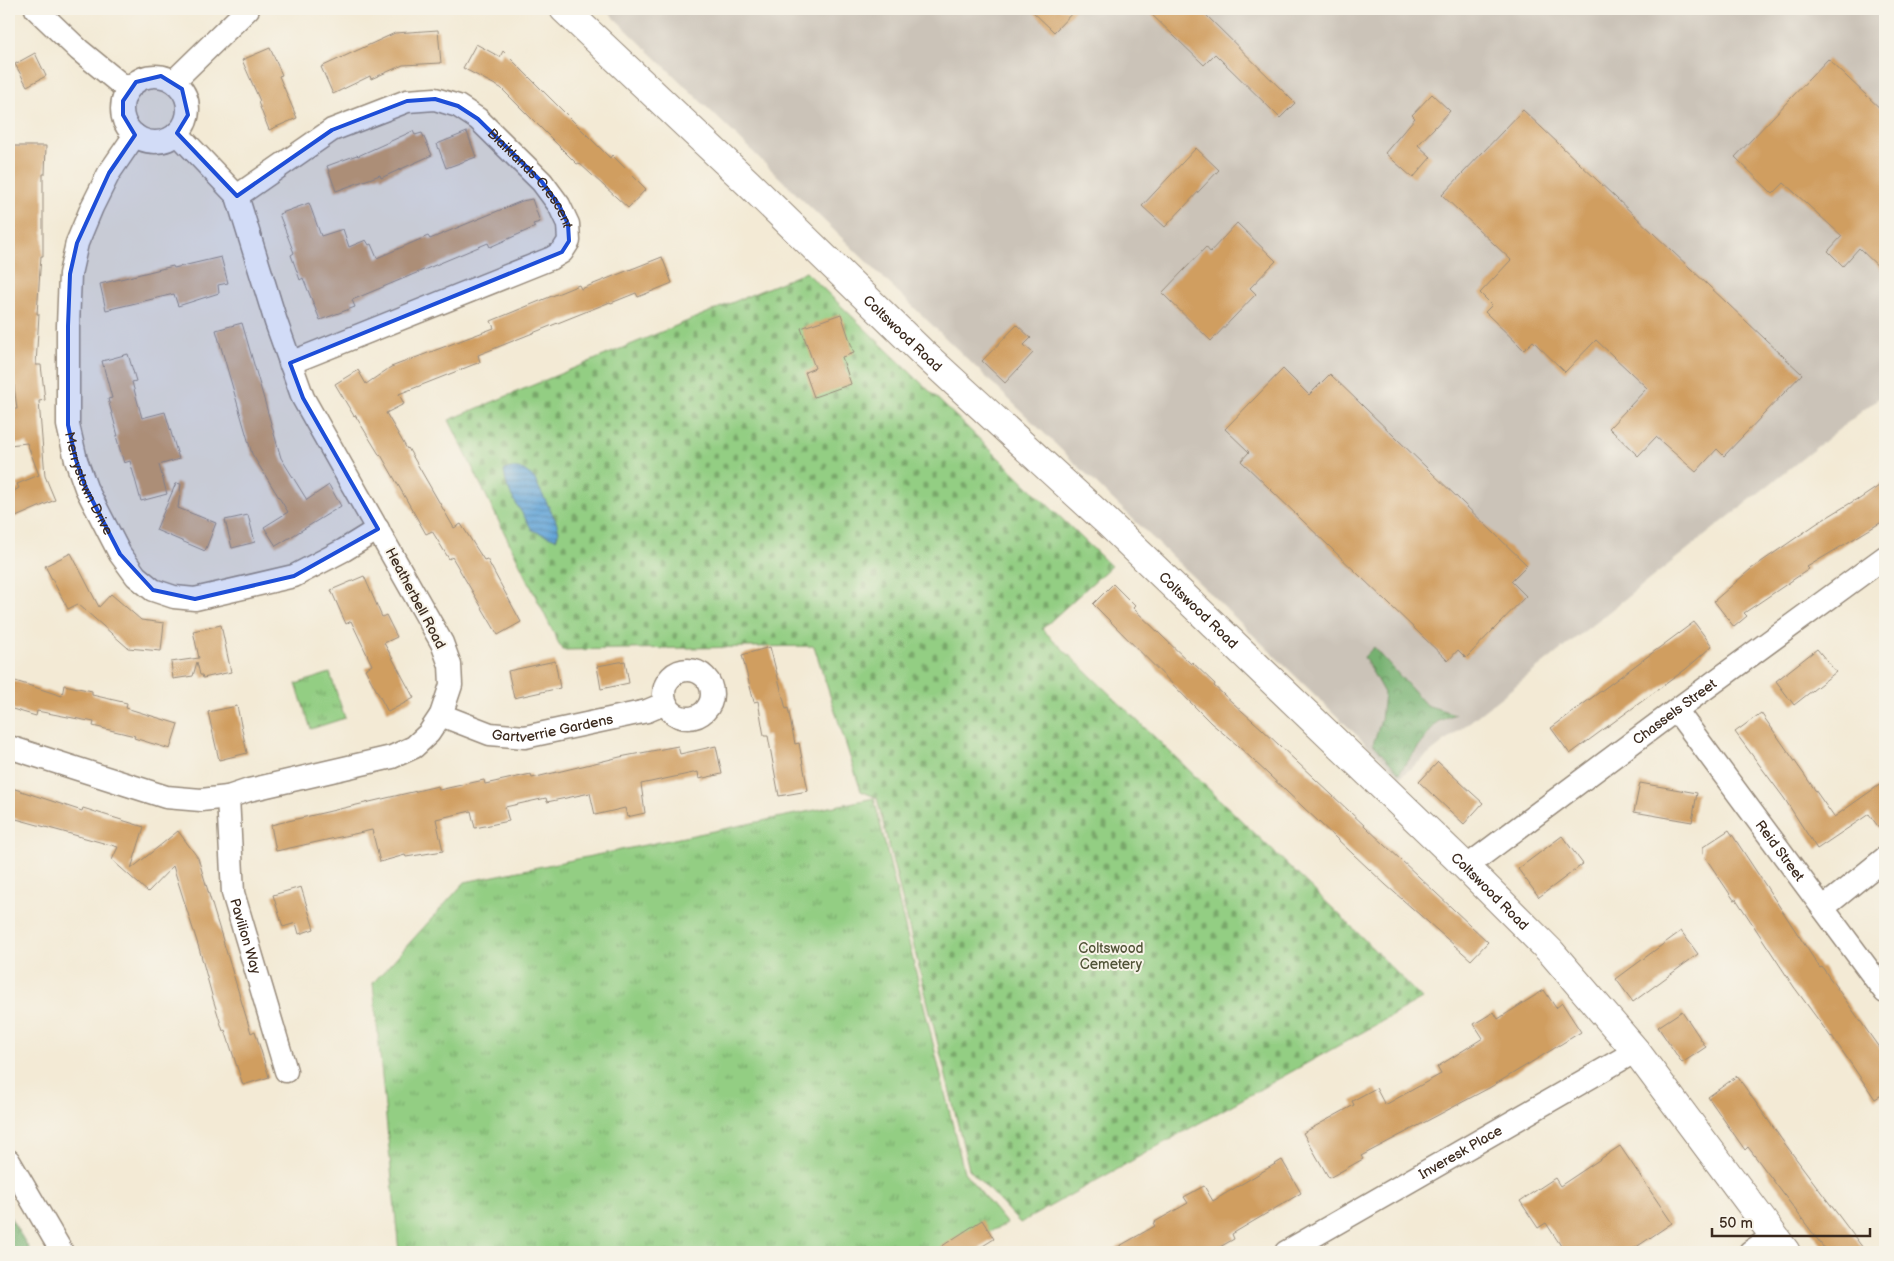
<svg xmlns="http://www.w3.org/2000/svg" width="1894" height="1261" viewBox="0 0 1894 1261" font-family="'Balsamiq Sans',sans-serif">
	<defs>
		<pattern id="forest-crowns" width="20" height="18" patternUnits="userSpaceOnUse" patternTransform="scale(1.25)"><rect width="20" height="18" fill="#76b171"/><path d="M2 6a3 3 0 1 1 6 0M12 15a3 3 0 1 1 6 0" fill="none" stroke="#62905c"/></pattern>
		<pattern id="cemetery-stones" width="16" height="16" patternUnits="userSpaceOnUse" patternTransform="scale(1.25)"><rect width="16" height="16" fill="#93ce83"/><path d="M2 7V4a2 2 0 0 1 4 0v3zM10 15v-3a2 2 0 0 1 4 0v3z" fill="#79a76b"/></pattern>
		<pattern id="park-tufts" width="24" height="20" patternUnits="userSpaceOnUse" patternTransform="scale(1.25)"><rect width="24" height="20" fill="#93ce83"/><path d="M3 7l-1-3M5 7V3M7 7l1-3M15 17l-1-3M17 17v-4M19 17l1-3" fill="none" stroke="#79a76b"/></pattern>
		<pattern id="water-rules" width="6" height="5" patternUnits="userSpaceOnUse" patternTransform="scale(1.25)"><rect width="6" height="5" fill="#65a6d8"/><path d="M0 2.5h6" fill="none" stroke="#5487af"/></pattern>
	</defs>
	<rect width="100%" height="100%" fill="#f7f3e8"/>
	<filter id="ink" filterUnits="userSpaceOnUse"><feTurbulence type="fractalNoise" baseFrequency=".02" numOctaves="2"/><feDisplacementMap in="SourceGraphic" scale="10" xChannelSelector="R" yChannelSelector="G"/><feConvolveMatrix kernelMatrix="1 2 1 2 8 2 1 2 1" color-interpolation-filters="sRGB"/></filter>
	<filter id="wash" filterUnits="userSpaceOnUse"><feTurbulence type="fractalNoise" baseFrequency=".0096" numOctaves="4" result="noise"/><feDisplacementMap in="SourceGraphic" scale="20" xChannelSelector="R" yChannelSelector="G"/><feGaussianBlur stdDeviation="1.12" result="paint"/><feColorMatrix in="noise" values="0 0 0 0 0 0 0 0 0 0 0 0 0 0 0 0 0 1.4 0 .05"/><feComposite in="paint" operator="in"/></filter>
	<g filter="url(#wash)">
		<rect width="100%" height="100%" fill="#f3ead5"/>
		<polygon fill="#cbc3b8" points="605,9 1885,9 1885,393 1400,777"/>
		<g fill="url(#forest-crowns)" stroke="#586e48">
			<polygon points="1374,647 1426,705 1455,714 1437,722 1399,773 1373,744 1381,720 1384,693 1364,657"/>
			<polygon points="9,1215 31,1252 9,1252"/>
		</g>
		<polygon fill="url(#cemetery-stones)" stroke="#677c50" points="806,272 1111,566 1042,629 1345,920 1422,999 1020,1223 969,1169 877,798 861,791 814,646 562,650 449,420"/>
		<g fill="url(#park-tufts)" stroke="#677c50">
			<polygon points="330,673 345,718 311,729 296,684"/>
			<polygon points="874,798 964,1172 1007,1224 941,1252 399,1252 373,983 465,882"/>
		</g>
		<path fill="url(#water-rules)" stroke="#50687b" d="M 511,468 L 524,470 L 534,478 L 556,521 L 559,531 L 556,539 L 532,530 C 521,508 506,496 504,470 Z"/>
		<g id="blocks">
			<g fill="#d09e61">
				<polygon points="1030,9 1076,9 1054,32"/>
				<polygon points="1146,9 1200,9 1295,103 1280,118 1215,54 1204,65"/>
				<polygon points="438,30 441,63 403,65 371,79 370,76 333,94 321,67 395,33"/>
				<polygon points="476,44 500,57 503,51 610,158 612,155 646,189 628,208 579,163 577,164 501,88 463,68"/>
				<polygon points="270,48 282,75 279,76 297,118 269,130 258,102 260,101 242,60"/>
				<polygon points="35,53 46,76 27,86 15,64"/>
				<polygon points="1828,59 1885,113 1885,273 1859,248 1843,266 1828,251 1842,236 1784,183 1773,194 1735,157"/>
				<polygon points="1432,94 1450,111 1418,145 1431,157 1413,178 1385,153 1415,118 1412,115"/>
				<polygon points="1523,110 1802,374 1724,456 1717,449 1696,472 1656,437 1638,456 1609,428 1647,388 1596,340 1565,372 1533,341 1524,350 1485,312 1492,305 1480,293 1511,260 1442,195"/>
				<polygon points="413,131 415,135 422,133 432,155 381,178 380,175 336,191 327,166 357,155 358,156"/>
				<polygon points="467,132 476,157 446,168 437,144"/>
				<polygon points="13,146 46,146 45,174 43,174 43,256 41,256 37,314 39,314 36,365 41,365 45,400 39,401 45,476 55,500 9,520 9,494 19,488 17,484 39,475 27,443 9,445 9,409 17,409 9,348 10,299 9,299 9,296 11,256 9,256 9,190 12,190"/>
				<polygon points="1196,148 1219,170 1165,227 1142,206"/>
				<polygon points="532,199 540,222 533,224 535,227 490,247 488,243 352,300 355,307 320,320 303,278 300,280 291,255 294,253 279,214 309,203 321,236 343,229 349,247 366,240 369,245 371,244 377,258 428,236 430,239 522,201"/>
				<polygon points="1237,223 1276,261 1250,288 1256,294 1211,341 1162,293 1206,247 1210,252"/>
				<polygon points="221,257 228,283 218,285 219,293 178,306 174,294 106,310 100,284 173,266 174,268"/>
				<polygon points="662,257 672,283 638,297 636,293 611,303 610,302 478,355 480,362 399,394 404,404 386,413 407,449 408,448 454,528 461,524 484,560 487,559 521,622 498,635 452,557 449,559 432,531 426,534 381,455 380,456 355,415 354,416 335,384 358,370 366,384 391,367 494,328 491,321 579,285 581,289"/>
				<polygon points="841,314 854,353 842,357 851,384 814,397 805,372 815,368 801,328"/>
				<polygon points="242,323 281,458 307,500 329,485 341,506 276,546 264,527 288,512 252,454 216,330"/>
				<polygon points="1017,325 1031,338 1024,345 1033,353 1005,383 982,361"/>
				<polygon points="128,354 136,381 132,382 142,418 165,412 179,459 159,465 167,494 141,501 130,461 124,463 116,436 118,436 108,399 112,398 102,361"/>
				<polygon points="1283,369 1309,395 1330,374 1527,565 1511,581 1526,596 1466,658 1458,650 1448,661 1241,461 1249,452 1225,429"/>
				<polygon points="1885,482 1885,520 1807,567 1809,569 1744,613 1747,616 1734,627 1714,601 1751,569 1816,524 1857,499 1858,500"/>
				<polygon points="176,483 181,484 178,508 216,523 205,551 156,530"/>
				<polygon points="248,515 255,542 232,548 225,520"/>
				<polygon points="71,553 99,607 111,594 141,620 164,623 161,651 128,648 78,604 68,609 45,566"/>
				<polygon points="364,576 382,617 386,615 397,637 384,643 414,698 388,712 365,669 372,665 351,621 346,624 331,590"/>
				<polygon points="1113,584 1135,606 1133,608 1191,664 1192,662 1215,684 1214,686 1262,729 1488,942 1471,960 1386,885 1236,744 1211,723 1093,604"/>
				<polygon points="1694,622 1712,646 1686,669 1570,754 1551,728"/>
				<polygon points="221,625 231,672 203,678 202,675 200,675 197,662 193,676 173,679 171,662 199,658 193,631"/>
				<polygon points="770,647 786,709 788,708 795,744 799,743 808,791 779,796 768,736 764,736 758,701 754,702 742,655"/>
				<polygon points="1817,649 1836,672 1794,705 1776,681"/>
				<polygon points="555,661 560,688 514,698 508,671"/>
				<polygon points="625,661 629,683 601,689 597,666"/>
				<polygon points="9,679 62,696 64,685 92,691 92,695 127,703 126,708 178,724 170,749 134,738 135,736 93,726 94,722 37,711 36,716 9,708"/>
				<polygon points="237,706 247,753 219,760 208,712"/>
				<polygon points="1761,713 1834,817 1885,781 1885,836 1869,814 1817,849 1784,798 1735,732"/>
				<polygon points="678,746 680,754 716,746 722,774 699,779 698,772 641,784 645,813 627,817 625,808 595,815 590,793 547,802 546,798 505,807 509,821 475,828 471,811 436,819 443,851 406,857 405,855 380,862 372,830 276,851 271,825 438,786 439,790 484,780 485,784 531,774 532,778 620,757"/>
				<polygon points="1438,762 1483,803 1464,824 1419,782"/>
				<polygon points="1640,783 1697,793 1692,822 1634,812"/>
				<polygon points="9,787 82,811 83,808 144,827 131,869 178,831 198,858 251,1033 255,1031 269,1077 243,1085 225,1030 223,1031 213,999 199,948 173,866 148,892 112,860 118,847 9,817"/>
				<polygon points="1729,830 1820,968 1822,967 1885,1056 1885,1093 1875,1099 1832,1036 1831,1037 1794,987 1736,899 1734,900 1703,854 1703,847"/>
				<polygon points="1562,836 1583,864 1539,897 1518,869"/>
				<polygon points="301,887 314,929 299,934 296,923 283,927 273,895"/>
				<polygon points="1681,931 1698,954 1633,1002 1616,979"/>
				<polygon points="1544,990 1556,1008 1562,1003 1581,1032 1489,1088 1361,1156 1363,1159 1329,1178 1303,1133 1354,1105 1352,1101 1376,1088 1385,1105 1441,1074 1437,1067 1483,1038 1474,1024 1494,1012 1498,1019"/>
				<polygon points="1682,1011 1706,1047 1682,1063 1658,1027"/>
				<polygon points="1737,1076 1782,1140 1866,1252 1827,1252 1748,1147 1745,1150 1708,1097"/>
				<polygon points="1620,1146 1672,1223 1629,1252 1565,1252 1546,1223 1538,1228 1520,1201 1555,1178 1560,1186"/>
				<polygon points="1282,1160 1301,1193 1232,1234 1234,1239 1211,1252 1109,1252 1155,1226 1153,1223 1188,1203 1184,1197 1204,1186 1213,1201"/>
				<polygon points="982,1220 994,1239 973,1252 933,1252"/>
			</g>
		</g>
	</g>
	<g filter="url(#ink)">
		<use href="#blocks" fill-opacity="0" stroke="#978a7a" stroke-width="1"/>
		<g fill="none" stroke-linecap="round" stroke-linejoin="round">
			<g stroke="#978a7a" stroke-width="25">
				<g id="street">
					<polyline points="36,9 79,50 128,90"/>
					<circle cx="155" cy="109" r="33"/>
					<polyline points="174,81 248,9"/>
					<path id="s1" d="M 135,135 L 109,173 L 92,207 L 77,243 L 70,274 L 68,326 L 68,425 L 76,460 L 86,488 L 120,554 L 136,576 L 153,590 L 174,597 L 195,599 L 294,576 L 344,550 L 378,529"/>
					<path id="s2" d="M 237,196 L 332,130 L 407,101 L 435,99 L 458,106 L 478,119 L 542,182 L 559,205 L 568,224 L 569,241 L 562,252 L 552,258 L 290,363"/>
					<circle cx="688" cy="694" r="24"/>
					<path id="s3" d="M 1676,710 L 1885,992"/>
					<path id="s4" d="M 441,715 L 490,734 L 525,737 L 647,711 L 666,703"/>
					<polyline points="9,747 166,797 201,800 228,797 249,790 392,757 414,747 429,733 441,715 451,685 450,665 442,643 303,398 276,322 237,196 177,133"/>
					<path id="s5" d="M 228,797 L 233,893 L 286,1071"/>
					<path id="s6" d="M 1466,867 L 1676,710 L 1885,557"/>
					<polyline points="1823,908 1885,858"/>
					<polyline points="9,1161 62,1252"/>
					<path id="s7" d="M 1286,1252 L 1636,1051"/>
					<polyline points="1750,1252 1774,1236"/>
				</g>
			</g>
			<g stroke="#978a7a" stroke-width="30">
				<g id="secondary">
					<path id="s8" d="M 564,9 L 748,183 L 923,353 L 1107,522 L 1466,867 L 1551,952 L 1636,1051 L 1786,1252"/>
				</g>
			</g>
			<use href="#street" stroke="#fff" stroke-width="22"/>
			<use href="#secondary" stroke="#fff" stroke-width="28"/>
		</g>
	</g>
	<path fill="#1d4ed8" fill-opacity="0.2" stroke="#1d4ed8" stroke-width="4" stroke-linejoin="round" d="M 161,76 L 182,89 L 188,115 L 177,133 L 237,196 L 332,130 L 407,101 L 435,99 L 458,106 L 478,119 L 542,182 L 559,205 L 568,224 L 569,241 L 562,252 L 290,363 L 303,398 L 378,529 L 294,576 L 195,599 L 153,590 L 120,554 L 86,488 L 76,460 L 68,425 L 68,326 L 70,274 L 77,243 L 109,173 L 135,135 L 123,115 L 123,101 L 136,82 Z"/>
	<g text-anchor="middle" stroke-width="4" stroke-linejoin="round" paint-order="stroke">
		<g font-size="14" fill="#3b2a1e" stroke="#f7f3e8">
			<text dy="5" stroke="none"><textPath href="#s2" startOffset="352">Blaiklands Crescent</textPath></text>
			<text dy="5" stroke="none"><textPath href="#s8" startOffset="469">Coltswood Road</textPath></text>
			<text dy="5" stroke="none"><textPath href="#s1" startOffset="368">Merrystown Drive</textPath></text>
			<text transform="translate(416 598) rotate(62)" y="5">Heatherbell Road</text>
			<text dy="5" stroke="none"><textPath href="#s8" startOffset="874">Coltswood Road</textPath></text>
			<text dy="5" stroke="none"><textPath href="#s6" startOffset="260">Chassels Street</textPath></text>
			<text dy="5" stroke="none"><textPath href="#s4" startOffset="116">Gartverrie Gardens</textPath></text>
			<text dy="5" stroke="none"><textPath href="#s3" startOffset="175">Reid Street</textPath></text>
			<text dy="5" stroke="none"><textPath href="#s8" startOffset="1279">Coltswood Road</textPath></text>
			<text dy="5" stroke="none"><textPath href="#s5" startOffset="141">Pavilion Way</textPath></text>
			<text dy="5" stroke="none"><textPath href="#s7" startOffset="201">Inveresk Place</textPath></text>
		</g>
		<g font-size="14" fill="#515337" stroke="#f7f3e8">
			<text x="1111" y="953">Coltswood<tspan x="1111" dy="16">Cemetery</tspan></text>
		</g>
	</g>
	<rect width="1894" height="1261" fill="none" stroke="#f7f3e8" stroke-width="30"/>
	<path d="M1712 1228v8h158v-8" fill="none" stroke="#3b2a1e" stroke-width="2.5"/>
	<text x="1719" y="1228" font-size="15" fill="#3b2a1e" stroke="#f7f3e8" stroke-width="4" paint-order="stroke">50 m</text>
</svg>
